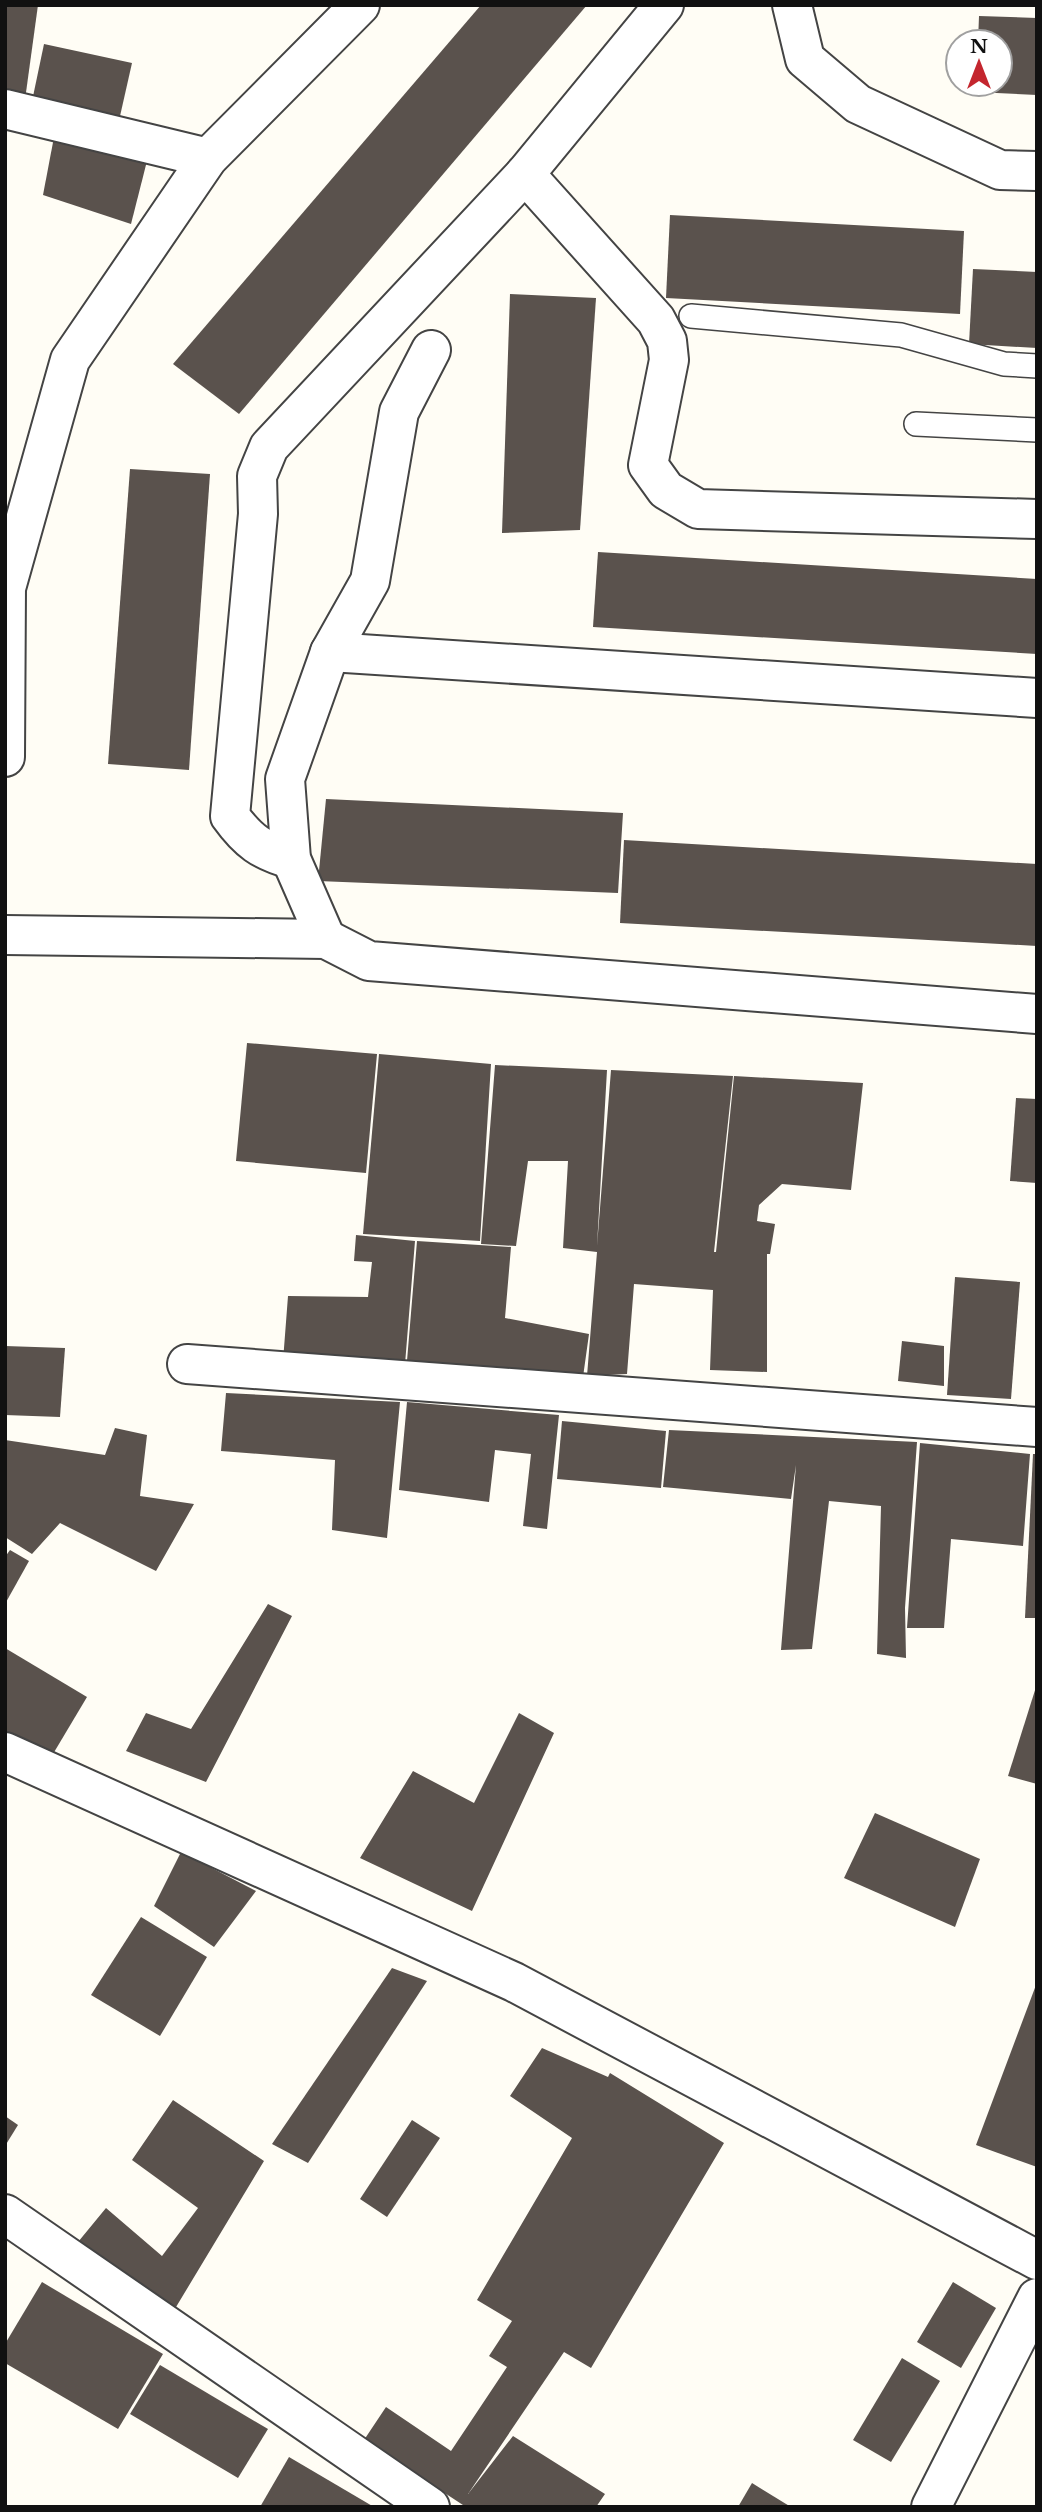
<svg xmlns="http://www.w3.org/2000/svg" width="1042" height="2512" viewBox="0 0 1042 2512" font-family="'Libre Baskerville',serif">
	<rect width="100%" height="100%" fill="#fffdf5"/>
	<g fill="#5a524d">
		<polygon points="5,5 38,5 24,107 5,103"/>
		<polygon points="481,5 587,5 239,414 173,364"/>
		<polygon points="979,16 1037,18 1037,95 975,92 976,84 1000,84 1000,42 978,42"/>
		<polygon points="44,44 132,63 118,125 31,106"/>
		<polygon points="54,137 148,157 131,224 43,195"/>
		<polygon points="670,215 964,231 960,314 666,298"/>
		<polygon points="973,269 1037,272 1037,348 969,344"/>
		<polygon points="510,294 596,298 580,530 502,533"/>
		<polygon points="130,469 210,474 189,770 108,764"/>
		<polygon points="598,552 1037,579 1037,654 593,627"/>
		<polygon points="326,799 623,813 618,893 318,881"/>
		<polygon points="624,840 1037,864 1037,946 620,923"/>
		<polygon points="247,1043 377,1054 366,1173 236,1161"/>
		<polygon points="379,1054 491,1064 480,1241 363,1234"/>
		<polygon points="495,1065 607,1070 597,1246 611,1070 733,1076 714,1252 716,1252 734,1076 863,1083 851,1190 782,1184 759,1205 757,1221 775,1224 770,1254 767,1254 767,1372 710,1370 713,1290 634,1284 627,1374 587,1376 597,1252 563,1248 568,1161 528,1161 516,1246 481,1244"/>
		<polygon points="1016,1098 1037,1099 1037,1183 1010,1181"/>
		<polygon points="356,1235 415,1241 405,1364 283,1361 288,1296 368,1297 372,1262 354,1261"/>
		<polygon points="417,1241 511,1247 505,1318 589,1334 583,1377 407,1361"/>
		<polygon points="955,1277 1020,1282 1011,1399 947,1395"/>
		<polygon points="902,1341 944,1346 944,1386 898,1381"/>
		<polygon points="5,1346 65,1348 60,1417 5,1415"/>
		<polygon points="226,1393 400,1402 387,1538 332,1530 335,1460 221,1451"/>
		<polygon points="407,1402 559,1415 547,1529 523,1526 531,1454 495,1450 489,1502 399,1490"/>
		<polygon points="562,1421 666,1431 661,1488 557,1479"/>
		<polygon points="115,1428 147,1435 140,1496 194,1504 156,1571 60,1523 32,1554 5,1537 5,1440 105,1455"/>
		<polygon points="669,1430 917,1442 905,1608 906,1658 877,1654 881,1506 829,1501 812,1649 781,1650 796,1465 791,1499 663,1487"/>
		<polygon points="920,1443 1030,1454 1023,1546 951,1539 944,1628 907,1628"/>
		<polygon points="1033,1454 1037,1454 1037,1618 1025,1618"/>
		<polygon points="10,1550 29,1561 5,1604 5,1557"/>
		<polygon points="268,1604 292,1616 206,1782 126,1751 146,1713 191,1729"/>
		<polygon points="5,1648 87,1697 50,1759 5,1733"/>
		<polygon points="1036,1687 1037,1688 1037,1784 1008,1776"/>
		<polygon points="519,1713 554,1733 472,1911 360,1858 413,1771 474,1803"/>
		<polygon points="875,1813 980,1859 955,1927 844,1878"/>
		<polygon points="181,1852 256,1891 214,1947 154,1906"/>
		<polygon points="141,1917 207,1957 160,2036 91,1995"/>
		<polygon points="392,1968 427,1981 308,2163 272,2144"/>
		<polygon points="1036,1985 1037,1985 1037,2167 976,2145"/>
		<polygon points="542,2048 608,2077 610,2073 724,2143 591,2368 564,2352 468,2494 513,2436 605,2494 596,2507 466,2507 364,2440 386,2407 451,2451 507,2367 489,2356 512,2321 477,2300 572,2138 510,2096"/>
		<polygon points="173,2100 264,2161 170,2317 69,2253 106,2208 162,2256 198,2208 132,2160"/>
		<polygon points="5,2116 18,2125 5,2146"/>
		<polygon points="412,2120 440,2138 387,2217 360,2199"/>
		<polygon points="42,2282 163,2354 118,2429 5,2363 5,2344"/>
		<polygon points="953,2282 996,2308 961,2368 917,2342"/>
		<polygon points="902,2358 940,2381 891,2462 853,2440"/>
		<polygon points="160,2365 268,2429 238,2478 130,2414"/>
		<polygon points="289,2457 374,2507 260,2507"/>
		<polygon points="752,2483 791,2507 738,2507"/>
	</g>
	<g fill="none" stroke-linecap="round" stroke-linejoin="round">
		<g stroke="#444" stroke-width="26">
			<g id="service">
				<polyline points="691,316 901,335 1004,364 1037,366"/>
				<polyline points="916,424 1037,430"/>
			</g>
		</g>
		<g stroke="#444" stroke-width="42">
			<g id="minor">
				<polyline points="792,5 805,59 858,104 1000,170 1037,171"/>
				<polyline points="5,109 208,158"/>
				<polyline points="525,174 656,320 667,341 669,360 648,465 666,490 698,509 1037,519"/>
				<polyline points="330,652 1037,698"/>
				<polyline points="5,757 6,588 70,360 208,158 360,5"/>
				<path d="M 291,859 C 262,851 248,841 230,816 L 258,514 L 257,476 L 269,447 L 525,174 L 664,5"/>
				<polyline points="5,935 326,939 369,961 1037,1014"/>
				<polyline points="326,939 291,859 285,779 330,652 370,581 399,412 431,350"/>
				<polyline points="187,1364 1037,1427"/>
				<polyline points="5,1752 514,1982 1037,2260"/>
				<polyline points="5,2214 430,2507"/>
				<polyline points="931,2507 1037,2298"/>
			</g>
		</g>
		<use href="#service" stroke="#fff" stroke-width="23"/>
		<use href="#minor" stroke="#fff" stroke-width="38"/>
	</g>
	<rect width="1042" height="2512" fill="none" stroke="#111111" stroke-width="14"/>
	<g transform="translate(979 63)"><circle r="33" fill="#ffffff" stroke="#a0a0a0" stroke-width="2"/>
	<path d="M0-5L12 26L0 18L-12 26Z" fill="#c4262e"/>
	<text y="-10" font-size="19" font-weight="bold" text-anchor="middle" fill="#111111">N</text>
	</g>
</svg>
